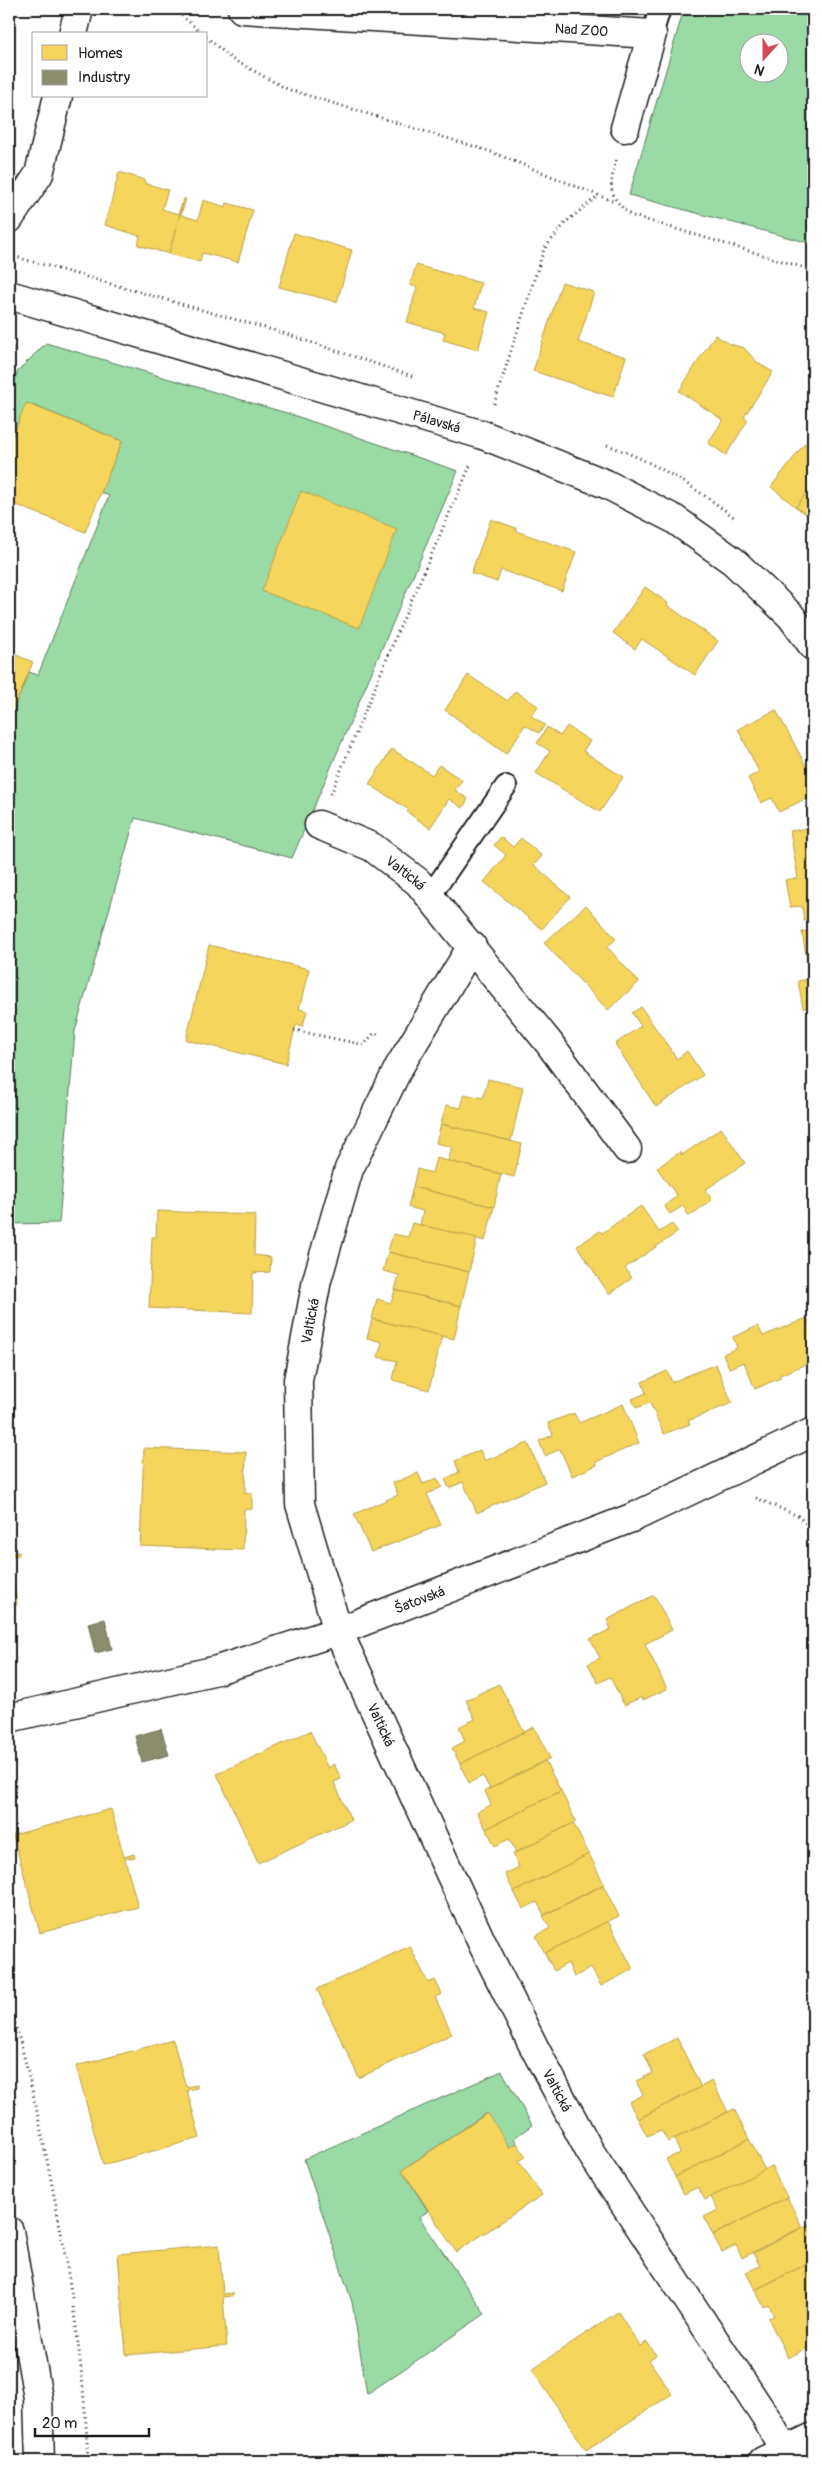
<svg xmlns="http://www.w3.org/2000/svg" width="822" height="2470" viewBox="0 0 822 2470" font-family="Pangolin,sans-serif">
	<rect width="100%" height="100%" fill="#fff"/>
	<filter id="ink" filterUnits="userSpaceOnUse"><feTurbulence type="fractalNoise" baseFrequency=".02" numOctaves="2"/><feDisplacementMap in="SourceGraphic" scale="10" xChannelSelector="R" yChannelSelector="G"/><feConvolveMatrix kernelMatrix="1 2 1 2 8 2 1 2 1" color-interpolation-filters="sRGB"/></filter>
	<g filter="url(#ink)">
		<g fill="#9adba5" stroke="#5b7c60" fill-rule="evenodd">
			<path d="M 684,9 L 813,9 L 813,244 L 629,195 ZM 780,42 L 780,72 L 750,72 L 750,42 Z"/>
			<polygon points="46,343 290,414 458,471 292,858 135,818 75,1031 59,1223 9,1224 9,721 29,672 38,675 109,496 101,492 122,441 27,403 11,440 9,439 9,391 18,371"/>
			<polygon points="502,2071 532,2125 514,2138 517,2143 510,2148 487,2113 402,2170 428,2211 419,2217 485,2314 367,2394 352,2302 304,2159"/>
			<polygon points="9,2369 13,2396 16,2461 9,2461"/>
		</g>
		<g fill="#f6d55c" stroke="#b59e49">
			<polygon points="119,172 145,180 144,183 168,190 162,209 178,214 184,199 169,254 138,245 140,236 105,225"/>
			<polygon points="184,199 186,199 181,215 198,220 203,200 226,207 227,203 253,210 238,262 202,253 200,262 169,254"/>
			<polygon points="294,233 352,250 337,302 279,287"/>
			<polygon points="416,265 481,283 474,308 489,312 478,350 443,340 445,333 407,322 417,287 410,285"/>
			<polygon points="562,282 594,292 578,342 626,357 613,397 533,371"/>
			<polygon points="715,335 730,344 744,348 758,363 773,372 744,417 748,420 726,455 708,443 723,420 679,391"/>
			<polygon points="26,403 122,441 85,532 9,502 9,446"/>
			<polygon points="805,443 811,448 813,445 813,484 796,507 771,487"/>
			<polygon points="813,484 813,519 796,507"/>
			<polygon points="301,491 397,529 359,628 262,591"/>
			<polygon points="491,519 516,528 516,531 576,552 562,591 501,570 497,582 471,573"/>
			<polygon points="645,587 668,603 667,605 718,641 695,675 642,639 635,649 613,633"/>
			<polygon points="9,652 33,662 9,721"/>
			<polygon points="468,675 508,701 515,691 538,706 531,716 545,725 539,733 525,725 506,754 445,710"/>
			<polygon points="776,710 813,779 813,795 779,812 772,798 761,803 748,778 759,772 738,729"/>
			<polygon points="567,726 590,741 583,751 623,777 600,812 536,773 550,751 537,743 547,727 560,736"/>
			<polygon points="392,749 432,775 439,765 462,780 455,790 468,799 463,808 449,799 430,828 407,812 409,810 369,784"/>
			<polygon points="813,827 813,920 804,921 802,906 790,907 785,880 798,878 790,831"/>
			<polygon points="501,837 513,847 521,838 542,856 534,865 570,897 542,929 484,882 506,855 494,845"/>
			<polygon points="586,905 616,939 607,947 639,982 608,1010 544,943"/>
			<polygon points="813,930 813,1007 803,1008 798,981 810,979 802,932"/>
			<polygon points="209,945 309,969 299,1009 307,1011 303,1026 296,1025 286,1064 186,1040"/>
			<polygon points="641,1007 677,1059 687,1051 703,1075 656,1107 615,1044 641,1026 632,1013"/>
			<polygon points="488,1079 523,1087 511,1141 441,1124 446,1105 461,1108 464,1094 483,1098"/>
			<polygon points="441,1124 522,1144 514,1177 448,1161 452,1147 436,1143"/>
			<polygon points="721,1128 745,1163 705,1190 712,1200 689,1216 683,1206 670,1214 664,1206 677,1196 657,1168 680,1152 682,1155"/>
			<polygon points="436,1158 501,1174 494,1207 413,1187 417,1169 432,1173"/>
			<polygon points="413,1187 494,1207 485,1241 420,1225 423,1211 408,1207"/>
			<polygon points="641,1206 659,1232 672,1224 678,1232 625,1268 632,1278 609,1294 577,1246 600,1231 602,1233"/>
			<polygon points="157,1211 255,1215 254,1255 271,1257 270,1272 253,1273 252,1313 149,1308 152,1237 156,1237"/>
			<polygon points="412,1223 477,1238 469,1272 388,1252 393,1234 408,1237"/>
			<polygon points="388,1252 469,1272 461,1306 395,1290 399,1275 383,1271"/>
			<polygon points="395,1290 461,1306 454,1339 372,1319 377,1299 391,1303"/>
			<polygon points="807,1318 813,1333 813,1361 780,1375 780,1378 755,1389 744,1362 729,1368 723,1354 737,1348 733,1337 758,1326 763,1336"/>
			<polygon points="372,1319 442,1336 429,1390 393,1380 397,1361 378,1357 382,1342 367,1338"/>
			<polygon points="716,1364 732,1403 688,1421 690,1424 664,1434 650,1403 636,1408 632,1399 646,1393 642,1382 667,1371 672,1382"/>
			<polygon points="623,1404 639,1443 596,1462 597,1465 572,1476 560,1449 545,1456 539,1441 553,1435 548,1423 574,1413 579,1423"/>
			<polygon points="528,1443 545,1482 477,1513 463,1482 449,1488 445,1479 459,1472 455,1461 480,1450 485,1461"/>
			<polygon points="144,1448 246,1452 245,1493 252,1493 252,1509 244,1509 243,1550 140,1546"/>
			<polygon points="418,1473 423,1484 437,1478 442,1487 427,1494 441,1525 371,1552 354,1514 398,1495 393,1483"/>
			<polygon points="19,1552 19,1555 9,1556 17,1605 9,1606 9,1553"/>
			<polygon points="654,1595 672,1630 645,1644 667,1689 643,1700 642,1697 624,1705 610,1677 598,1683 588,1664 600,1658 590,1639 611,1629 607,1620"/>
			<polygon points="499,1684 524,1732 460,1764 452,1748 465,1741 459,1727 475,1719 466,1700"/>
			<polygon points="534,1727 550,1758 490,1789 483,1776 469,1783 460,1764"/>
			<polygon points="310,1731 328,1768 334,1764 341,1779 334,1782 351,1820 258,1863 217,1774"/>
			<polygon points="545,1761 561,1791 486,1829 477,1812 491,1805 485,1791"/>
			<polygon points="561,1791 576,1822 516,1852 509,1839 495,1846 486,1829"/>
			<polygon points="111,1809 124,1857 134,1854 135,1857 125,1859 138,1907 40,1933 13,1835"/>
			<polygon points="573,1823 589,1854 514,1892 505,1874 519,1867 513,1854"/>
			<polygon points="589,1854 604,1884 544,1915 537,1902 523,1909 514,1892"/>
			<polygon points="603,1885 619,1916 545,1953 536,1936 550,1928 543,1916"/>
			<polygon points="608,1921 633,1969 601,1986 591,1968 574,1977 568,1963 554,1971 545,1953"/>
			<polygon points="410,1946 428,1983 435,1980 442,1994 435,1997 452,2034 359,2078 317,1989"/>
			<polygon points="677,2038 701,2087 638,2119 629,2102 643,2095 636,2081 653,2073 644,2054"/>
			<polygon points="173,2040 186,2087 197,2085 197,2088 187,2090 200,2138 103,2165 76,2066"/>
			<polygon points="712,2081 728,2112 668,2142 661,2130 647,2136 638,2119"/>
			<polygon points="734,2109 749,2139 675,2177 666,2159 680,2153 674,2139"/>
			<polygon points="488,2113 510,2148 517,2143 526,2157 519,2161 542,2195 456,2252 402,2170"/>
			<polygon points="749,2139 765,2170 705,2200 698,2187 684,2194 675,2177"/>
			<polygon points="771,2166 787,2197 713,2235 704,2217 718,2210 711,2197"/>
			<polygon points="787,2197 802,2227 742,2258 736,2245 722,2252 713,2235"/>
			<polygon points="813,2222 813,2261 755,2290 746,2272 760,2266 753,2253"/>
			<polygon points="219,2245 223,2294 233,2293 233,2296 223,2297 227,2346 126,2355 118,2254"/>
			<polygon points="813,2261 813,2345 788,2358 768,2318 774,2316 769,2305 764,2307 755,2290"/>
			<polygon points="618,2312 640,2346 647,2342 656,2355 649,2360 672,2394 586,2450 532,2369"/>
		</g>
		<g fill="#8c8c6e" stroke="#6a6a55">
			<polygon points="105,1619 112,1649 95,1653 88,1623"/>
			<polygon points="161,1729 169,1755 142,1762 135,1736"/>
		</g>
		<g fill="none" stroke-linecap="round" stroke-linejoin="round">
			<g stroke="#1c1c1c" stroke-width="24">
				<g id="service">
					<polyline points="652,34 660,9"/>
					<polyline points="430,896 506,786"/>
				</g>
			</g>
			<g stroke="#1c1c1c" stroke-width="31">
				<g id="minor">
					<path id="s1" d="M 242,9 L 652,34 L 625,128"/>
					<polyline points="73,34 79,9"/>
					<polyline points="9,219 39,174 58,96"/>
					<path id="s2" d="M 9,295 L 483,435 L 606,484 L 674,519 L 733,561 L 791,616 L 813,646"/>
					<path id="s3" d="M 319,825 L 372,847 L 418,882 L 549,1043 L 627,1149"/>
					<path id="s4" d="M 472,946 L 399,1067 L 349,1169 L 317,1280 L 298,1380 L 300,1504 L 338,1631 L 483,1945 L 534,2047 L 589,2150 L 766,2418 L 785,2451"/>
					<path id="s5" d="M 9,1718 L 217,1670 L 338,1631 L 634,1517 L 813,1432"/>
					<polyline points="9,2231 38,2398 40,2461"/>
					<polyline points="763,2461 813,2437"/>
				</g>
			</g>
			<g stroke="#1c1c1c" stroke-width="3" stroke-dasharray="1 4" stroke-linecap="butt">
				<polyline points="174,9 203,34"/>
				<polyline points="206,37 232,59 287,89 489,151 615,202"/>
				<path d="M 616,160 C 609,188 608,195 630,215 L 802,267 L 813,272"/>
				<polyline points="9,255 283,333 412,376"/>
				<polyline points="9,346 15,348 9,361"/>
				<polyline points="494,404 544,249 566,222 599,195"/>
				<path d="M 607,445 C 655,462 695,487 735,518"/>
				<polyline points="331,794 399,629 470,466"/>
				<polyline points="294,1030 364,1045 374,1033 380,1035"/>
				<polyline points="756,1498 798,1516 813,1530"/>
				<path d="M 9,2004 C 26,2058 37,2110 48,2165 C 68,2263 84,2362 88,2461"/>
			</g>
			<use href="#service" stroke="#fff" stroke-width="20"/>
			<use href="#minor" stroke="#fff" stroke-width="28"/>
		</g>
	</g>
	<g text-anchor="middle" stroke-width="5" stroke-linejoin="round" paint-order="stroke">
		<g font-size="14" fill="#1c1c1c" stroke="#fff">
			<text dy="5" stroke="none"><textPath href="#s1" startOffset="340">Nad ZOO</textPath></text>
			<text dy="5" stroke="none"><textPath href="#s2" startOffset="446">Pálavská</textPath></text>
			<text dy="5" stroke="none"><textPath href="#s3" startOffset="100">Valtická</textPath></text>
			<text transform="translate(310 1321) rotate(-79)" y="5">Valtická</text>
			<text dy="5" stroke="none"><textPath href="#s5" startOffset="428">Šatovská</textPath></text>
			<text dy="5" stroke="none"><textPath href="#s4" startOffset="832">Valtická</textPath></text>
			<text dy="5" stroke="none"><textPath href="#s4" startOffset="1238">Valtická</textPath></text>
		</g>
	</g>
	<rect width="822" height="2470" fill="none" stroke="#fff" stroke-width="30"/>
	<rect x="15" y="15" width="792" height="2440" fill="none" stroke="#1c1c1c" stroke-width="2" filter="url(#ink)"/>
	<rect x="32" y="32" width="175" height="65" fill="#ffffff" stroke="#a4a4a4"/>
	<rect x="42" y="45" width="25" height="15" fill="#f6d55c" stroke="#a4a4a4"/>
	<text x="78" y="58" font-size="15" fill="#1c1c1c">Homes</text>
	<rect x="42" y="70" width="25" height="15" fill="#8c8c6e" stroke="#a4a4a4"/>
	<text x="78" y="82" font-size="15" fill="#1c1c1c">Industry</text>
	<g transform="translate(764 58) rotate(201)"><circle r="24" fill="#ffffff" stroke="#a4a4a4"/>
	<path d="M0-4L9 19L0 12L-9 19Z" fill="#d1495b"/>
	<text y="-8" font-size="14" font-weight="bold" text-anchor="middle" fill="#1c1c1c">N</text>
	</g>
	<path d="M35 2428v8h114v-8" fill="none" stroke="#1c1c1c" stroke-width="2.5"/>
	<text x="42" y="2428" font-size="15" fill="#1c1c1c" stroke="#ffffff" stroke-width="4" paint-order="stroke">20 m</text>
</svg>
